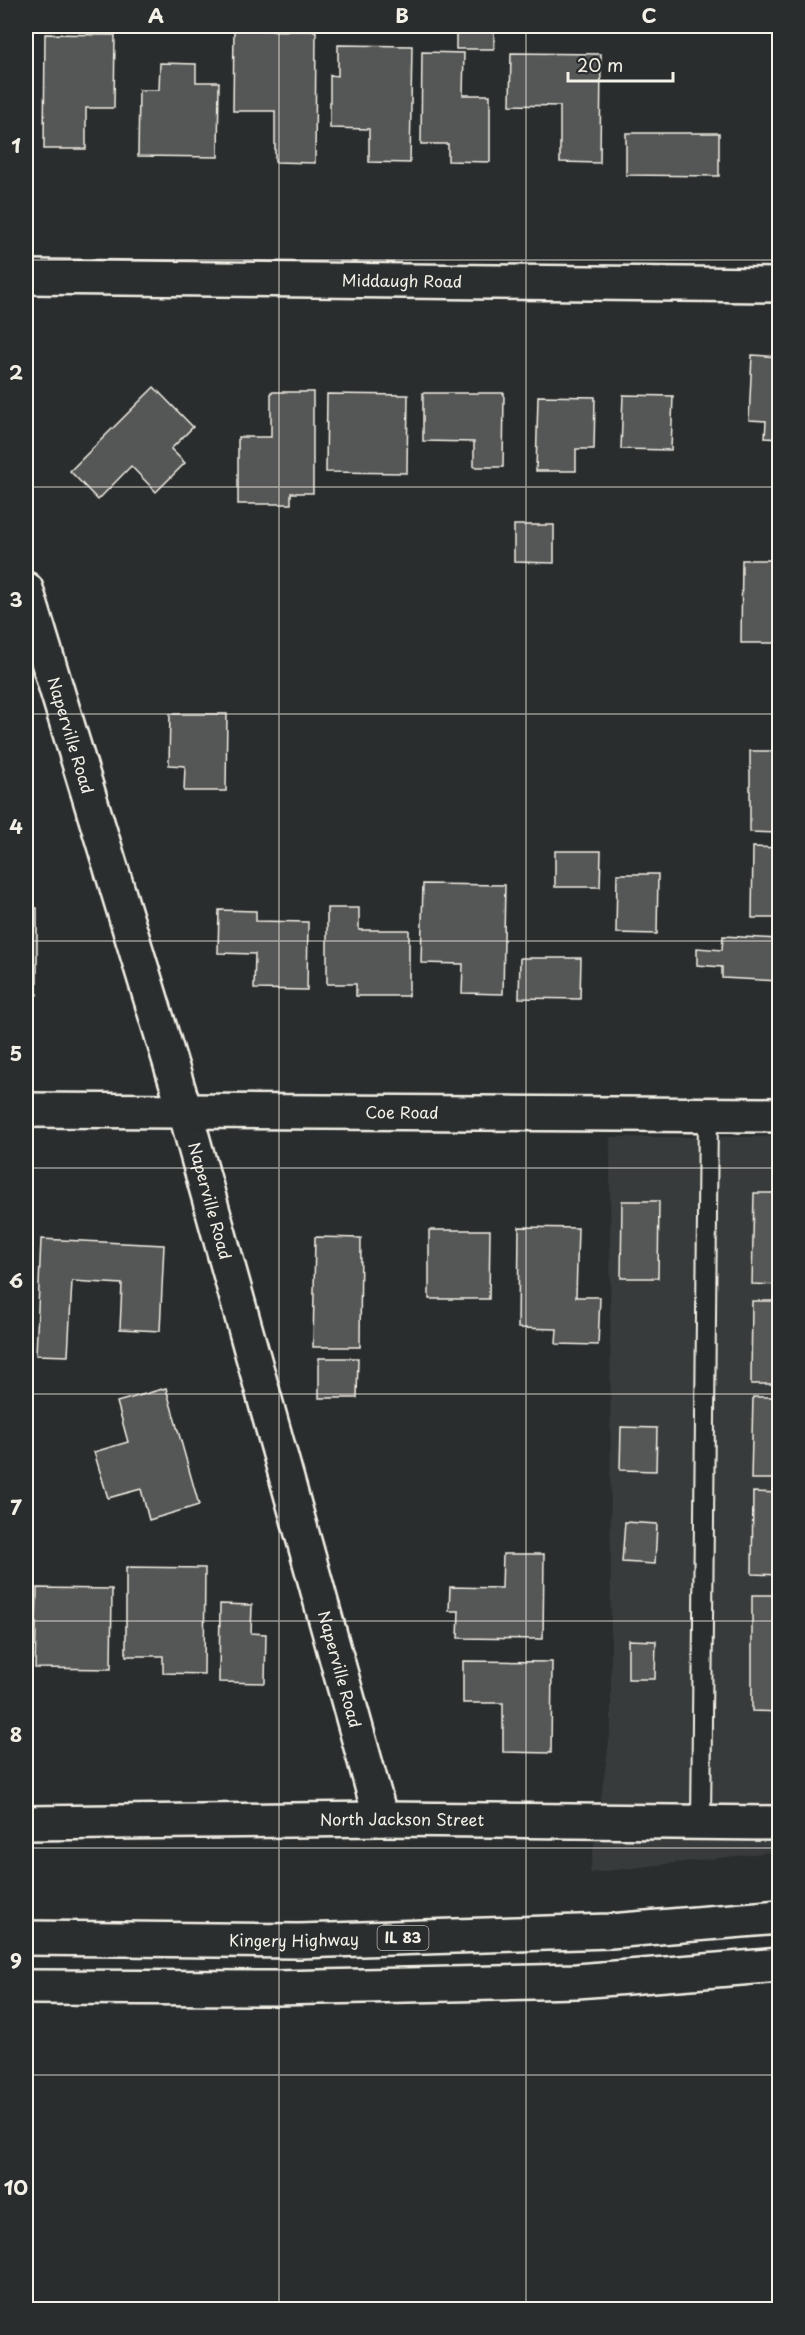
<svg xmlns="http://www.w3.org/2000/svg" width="805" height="2335" viewBox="0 0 805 2335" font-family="'Playpen Sans',sans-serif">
	<rect width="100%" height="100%" fill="#2a2d2e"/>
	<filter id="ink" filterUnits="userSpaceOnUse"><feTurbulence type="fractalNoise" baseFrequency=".0167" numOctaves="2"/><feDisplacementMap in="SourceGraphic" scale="12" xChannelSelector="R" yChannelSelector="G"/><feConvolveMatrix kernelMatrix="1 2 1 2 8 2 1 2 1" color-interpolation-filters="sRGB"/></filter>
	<g filter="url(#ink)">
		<polygon fill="#373a3a" points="610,1137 779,1137 779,1851 590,1873 611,1728"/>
		<g fill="#555756" stroke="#f4f1e8" stroke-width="1.5">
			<rect x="456" y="26" width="38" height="23"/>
			<polygon points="234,30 316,31 315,163 275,162 275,111 233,111"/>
			<polygon points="45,34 115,35 114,108 86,108 86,149 44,149"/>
			<polygon points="338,45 412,46 410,163 369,162 369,129 330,128 330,75 338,76"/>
			<polygon points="422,52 464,53 463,95 490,95 490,162 448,161 448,144 421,144"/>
			<polygon points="511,53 601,54 600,163 560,162 560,106 510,105"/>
			<polygon points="160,63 196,64 196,82 219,82 218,157 138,156 139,90 159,90"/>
			<polygon points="626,133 719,133 719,176 626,175"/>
			<polygon points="752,355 780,357 780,439 765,438 766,421 749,420"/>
			<polygon points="154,387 193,427 171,449 185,463 156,492 131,466 98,500 70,471"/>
			<polygon points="271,392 313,392 313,493 291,493 291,504 238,504 238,437 271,437"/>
			<polygon points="423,393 504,393 503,467 474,467 474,442 423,441"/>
			<polygon points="327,394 408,395 407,473 326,472"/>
			<polygon points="623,395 673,396 671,450 621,449"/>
			<polygon points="538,396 595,397 594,449 576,449 576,471 536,471"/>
			<polygon points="514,525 554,525 554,563 514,562"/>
			<polygon points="742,560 780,560 780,643 741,643"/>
			<polygon points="170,714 227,714 226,791 184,791 185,766 169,765"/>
			<polygon points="750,751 780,751 780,833 750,832"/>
			<polygon points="753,847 780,848 780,918 752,918"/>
			<polygon points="555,851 601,851 600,887 555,887"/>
			<polygon points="617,874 658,874 657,934 616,933"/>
			<polygon points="423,884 505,885 503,994 462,993 463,964 421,963"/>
			<rect x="26" y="908" width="11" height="87"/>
			<polygon points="327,908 359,908 359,930 409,930 409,996 356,996 356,984 327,984"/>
			<polygon points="219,910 256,911 256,921 308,922 307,990 254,989 255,954 218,953"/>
			<polygon points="723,936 780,939 780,981 722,978 722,967 697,965 697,948 722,950"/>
			<polygon points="520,958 581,958 580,999 519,998"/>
			<polygon points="754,1193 780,1193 780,1285 752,1284"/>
			<polygon points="622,1201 659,1201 658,1278 621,1278"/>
			<polygon points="519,1227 578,1228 576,1297 600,1297 598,1345 556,1344 557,1329 518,1328"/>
			<polygon points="429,1230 490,1230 489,1299 429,1299"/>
			<polygon points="315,1237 361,1238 360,1347 313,1347"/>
			<polygon points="41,1239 164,1245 160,1331 120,1329 122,1284 72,1281 68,1356 36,1355"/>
			<polygon points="752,1301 780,1301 780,1384 751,1384"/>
			<polygon points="319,1358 358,1358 357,1398 319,1398"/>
			<polygon points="166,1388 199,1505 149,1520 141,1489 108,1498 94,1452 128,1442 117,1402"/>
			<polygon points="753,1397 780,1397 780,1479 751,1479"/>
			<polygon points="621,1427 657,1428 656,1471 620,1470"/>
			<polygon points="753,1492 780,1493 780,1575 752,1574"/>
			<polygon points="625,1522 657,1524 655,1564 622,1562"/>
			<polygon points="503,1554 544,1554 543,1639 458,1638 459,1611 449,1611 450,1587 502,1588"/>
			<polygon points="126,1567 205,1568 204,1674 163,1673 163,1656 126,1656"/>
			<polygon points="37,1588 112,1589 111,1669 35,1668"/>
			<polygon points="752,1595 780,1595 780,1712 752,1711"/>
			<polygon points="220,1604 252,1605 251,1633 266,1634 265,1683 219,1682"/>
			<polygon points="628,1640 656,1641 655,1679 628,1679"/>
			<polygon points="463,1661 552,1662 551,1753 503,1752 503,1703 463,1703"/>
		</g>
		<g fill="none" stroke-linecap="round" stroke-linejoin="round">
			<g stroke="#f4f1e8" stroke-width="22">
				<polyline id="lane" points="701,1822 708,1114"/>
			</g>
			<g stroke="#f4f1e8" stroke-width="38">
				<g id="street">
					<path id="s1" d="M 26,277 L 780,285"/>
					<path id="s2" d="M 26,589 L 185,1111 L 381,1819"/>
					<path id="s3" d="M 26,1110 L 780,1115"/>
					<path id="s4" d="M 26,1823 L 381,1819 L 780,1823"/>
				</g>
			</g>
			<g stroke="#f4f1e8" stroke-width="38">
				<g id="highway">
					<path id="s5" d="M 26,1938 L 299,1941 L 610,1931 L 780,1917"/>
					<polyline points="26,1987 276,1988 577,1981 780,1965"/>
				</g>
			</g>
			<use href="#lane" stroke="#2a2d2e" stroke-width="18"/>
			<use href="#street" stroke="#2a2d2e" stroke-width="33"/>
			<use href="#highway" stroke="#2a2d2e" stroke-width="33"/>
		</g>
	</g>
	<path fill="none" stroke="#f4f1e8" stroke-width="1.5" stroke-opacity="0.55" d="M 279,26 L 279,2310M 526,26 L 526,2310M 26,260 L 780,260M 26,487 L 780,487M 26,714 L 780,714M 26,941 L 780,941M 26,1168 L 780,1168M 26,1394 L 780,1394M 26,1621 L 780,1621M 26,1848 L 780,1848M 26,2075 L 780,2075"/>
	<g text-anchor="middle" stroke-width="4.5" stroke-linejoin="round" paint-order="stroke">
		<rect fill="#2a2d2e" stroke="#b7b6b0" stroke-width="1.5" x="377.5" y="1926" width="51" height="24" rx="4.5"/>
		<g font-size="15" font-weight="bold" fill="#f4f1e8">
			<text x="403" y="1943">IL 83</text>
		</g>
		<g font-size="16" fill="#f4f1e8" stroke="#2a2d2e">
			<text dy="6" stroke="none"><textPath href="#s1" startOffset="376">Middaugh Road</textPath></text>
			<text dy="6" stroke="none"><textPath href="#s2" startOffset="153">Naperville Road</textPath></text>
			<text dy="6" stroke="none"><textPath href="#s3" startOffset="376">Coe Road</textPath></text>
			<text dy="6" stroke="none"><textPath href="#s2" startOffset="639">Naperville Road</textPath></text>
			<text dy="6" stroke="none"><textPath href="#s2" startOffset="1125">Naperville Road</textPath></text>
			<text dy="6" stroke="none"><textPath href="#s4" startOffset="376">North Jackson Street</textPath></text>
			<text dy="6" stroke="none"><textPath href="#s5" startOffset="268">Kingery Highway</textPath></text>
		</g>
	</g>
	<rect width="805" height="2335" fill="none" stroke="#2a2d2e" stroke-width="66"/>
	<path d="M568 72v9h105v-9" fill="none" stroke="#f4f1e8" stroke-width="3"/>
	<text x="577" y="72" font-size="18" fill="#f4f1e8" stroke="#2a2d2e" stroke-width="4.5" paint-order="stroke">20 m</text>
	<rect x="33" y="33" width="739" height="2269" fill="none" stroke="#f4f1e8" stroke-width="2"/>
	<g font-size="20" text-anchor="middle" font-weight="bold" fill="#f4f1e8">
		<text x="156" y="23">A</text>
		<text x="402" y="23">B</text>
		<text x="649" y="23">C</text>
		<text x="16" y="153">1</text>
		<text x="16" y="380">2</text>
		<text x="16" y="607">3</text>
		<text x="16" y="834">4</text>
		<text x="16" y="1061">5</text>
		<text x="16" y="1288">6</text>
		<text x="16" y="1515">7</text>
		<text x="16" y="1742">8</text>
		<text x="16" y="1968">9</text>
		<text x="16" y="2195">10</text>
	</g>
</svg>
